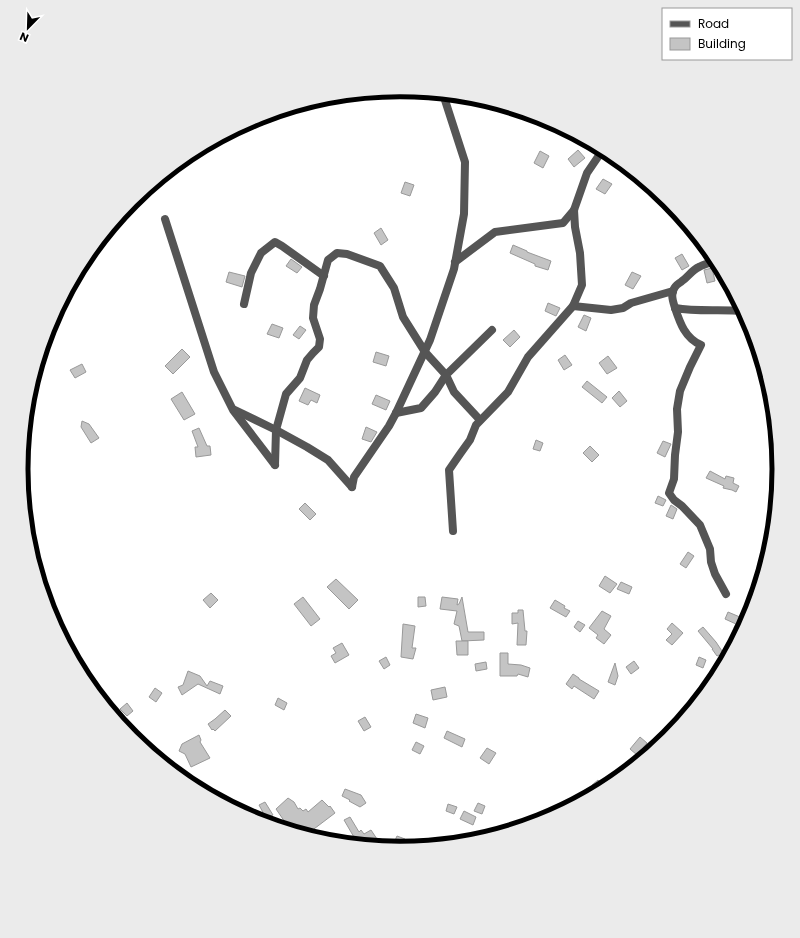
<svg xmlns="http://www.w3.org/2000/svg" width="800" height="938" viewBox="0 0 800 938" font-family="Poppins,sans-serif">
	<rect width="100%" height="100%" fill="#fff"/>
	<g fill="#c4c4c4" stroke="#999">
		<polygon points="578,150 585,158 574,167 568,159"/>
		<polygon points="540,151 549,156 543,168 534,163"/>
		<polygon points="603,179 612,184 605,194 596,189"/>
		<polygon points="405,182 414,185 410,196 401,193"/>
		<polygon points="381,228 388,240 381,245 374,233"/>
		<polygon points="513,245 527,251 527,252 551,261 548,270 535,266 535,264 510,253"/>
		<polygon points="682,254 689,266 682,270 675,258"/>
		<polygon points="291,259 302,267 297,273 286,266"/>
		<polygon points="712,268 715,281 707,283 704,270"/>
		<polygon points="229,272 245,276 242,287 226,282"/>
		<polygon points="632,272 641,276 633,289 625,285"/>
		<polygon points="548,303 560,308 556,316 545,311"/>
		<polygon points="584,315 591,318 586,331 578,327"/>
		<polygon points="272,324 283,328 279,338 267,334"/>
		<polygon points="300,326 306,330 299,339 293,335"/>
		<polygon points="514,330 520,337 510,347 503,340"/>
		<polygon points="182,349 190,357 173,374 165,366"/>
		<polygon points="376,352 389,356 386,366 373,362"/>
		<polygon points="565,355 572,365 564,370 558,360"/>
		<polygon points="608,356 617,368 607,374 599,363"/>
		<polygon points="82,364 86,372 75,378 70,370"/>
		<polygon points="587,381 607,397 602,403 582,387"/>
		<polygon points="305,388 320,395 317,403 311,400 308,405 299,401"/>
		<polygon points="619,391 627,401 620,407 612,398"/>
		<polygon points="182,392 195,414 184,420 171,399"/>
		<polygon points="376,395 390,401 386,410 372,404"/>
		<polygon points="82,421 89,424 99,438 91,443 81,427"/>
		<polygon points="366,427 377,432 371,442 362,439"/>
		<polygon points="199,428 207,446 210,446 211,455 196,457 195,447 198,447 192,431"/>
		<polygon points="536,440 543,443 540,451 533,449"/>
		<polygon points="663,441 671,444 665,457 657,453"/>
		<polygon points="590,446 599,455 592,462 583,453"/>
		<polygon points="710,471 725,479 726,476 734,478 733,483 739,486 736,492 732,490 723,488 724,486 706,478"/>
		<polygon points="658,496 666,500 663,506 655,503"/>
		<polygon points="305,503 316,514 310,520 299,509"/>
		<polygon points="671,505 677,509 673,519 666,516"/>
		<polygon points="688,552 694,556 686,568 680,564"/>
		<polygon points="605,576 617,584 610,593 599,586"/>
		<polygon points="336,579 358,600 349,609 327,587"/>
		<polygon points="621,582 632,587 629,594 617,589"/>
		<polygon points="211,593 218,600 210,608 203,600"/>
		<polygon points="303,597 320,619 311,626 294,604"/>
		<polygon points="418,597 425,597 426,606 418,607"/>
		<polygon points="442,597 458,599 457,605 459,604 462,597 468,632 484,632 484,640 462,641 459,626 454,624 457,611 440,609"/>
		<polygon points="555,600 565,606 564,608 570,611 566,617 550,608"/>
		<polygon points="518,610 523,610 525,631 527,631 526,645 517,645 518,623 512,624 512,613 518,613"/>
		<polygon points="602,611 611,616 604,629 611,635 604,644 596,638 598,635 589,628"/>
		<polygon points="728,612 747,620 741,631 734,628 736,624 725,619"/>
		<polygon points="578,621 585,625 580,632 574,627"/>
		<polygon points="672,623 683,633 672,645 666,640 672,634 667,629"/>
		<polygon points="403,624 415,626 412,648 416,648 413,659 401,657"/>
		<polygon points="703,627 716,642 726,657 722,659 719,655 717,656 712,649 713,649 698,631"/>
		<polygon points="456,641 468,641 468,655 457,655"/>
		<polygon points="342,643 349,655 335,663 331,656 336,653 333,648"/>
		<polygon points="500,653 508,653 508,664 521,665 530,668 528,677 518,674 517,676 500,676"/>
		<polygon points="386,657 390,665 384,669 379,661"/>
		<polygon points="699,657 706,660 703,668 696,665"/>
		<polygon points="634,661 639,668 631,674 626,667"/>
		<polygon points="486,662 487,669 476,671 475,664"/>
		<polygon points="615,663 618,676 615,685 608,682"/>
		<polygon points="188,671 200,676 207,686 210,681 223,686 220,694 198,684 182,695 178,687 183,685"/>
		<polygon points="573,674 579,678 579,679 599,691 594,699 574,686 572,689 566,684"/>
		<polygon points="445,687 447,697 433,700 431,690"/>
		<polygon points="155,688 162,693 156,702 149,697"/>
		<polygon points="278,698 287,703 284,710 275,705"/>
		<polygon points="127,703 133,711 127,716 120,709"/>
		<polygon points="225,710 231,716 215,731 213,729 212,730 208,724 215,719"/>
		<polygon points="416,714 428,718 425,728 413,723"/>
		<polygon points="365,717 371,727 364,731 358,721"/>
		<polygon points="447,731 465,739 462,747 444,738"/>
		<polygon points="199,735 201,740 200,742 210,758 191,767 185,754 179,751 182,744"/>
		<polygon points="640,737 647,743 637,755 630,749"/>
		<polygon points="416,742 424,746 420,754 412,750"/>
		<polygon points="487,748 496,753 489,764 480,758"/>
		<polygon points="598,780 604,788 598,791 592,785"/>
		<polygon points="345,789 361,795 366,803 360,807 349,801 350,800 342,796"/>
		<polygon points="288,798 294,802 298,809 300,808 303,811 306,809 308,812 322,800 329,807 330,806 335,813 306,835 284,828 287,825 276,809"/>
		<polygon points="265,802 273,815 266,818 259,805"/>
		<polygon points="478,803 485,806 482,814 474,811"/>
		<polygon points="448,804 457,807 454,814 446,811"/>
		<polygon points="464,811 476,817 473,825 460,819"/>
		<polygon points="350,817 359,832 361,830 364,834 371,830 379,842 374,845 358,844 344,820"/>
		<polygon points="397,836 405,839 404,840 418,846 400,848 392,847"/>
	</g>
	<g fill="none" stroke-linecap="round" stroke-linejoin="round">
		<g stroke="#555" stroke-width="8">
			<polyline points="165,219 214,372 233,410 275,465"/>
			<path d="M 716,260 C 711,263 704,264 699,267 C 692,270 688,277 682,281 C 680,283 677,284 675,287 C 670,294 673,301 675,308 C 680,323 685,338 701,345 L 690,367 L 680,391 L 677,409 L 678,432 L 675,455 L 674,479 L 669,493 L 674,500 L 682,506 L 700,525 L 710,549 L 711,562 L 715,574 L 726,594"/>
			<polyline points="455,262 495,232 563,223 574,210"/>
			<polyline points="244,304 251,273 261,253 275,242 282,246 324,276"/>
			<polyline points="573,306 611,310 623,308 631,303 673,291"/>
			<path d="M 675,308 C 698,312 720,309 743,311"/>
			<polyline points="235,410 276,430 307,447 328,460 352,487"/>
			<polyline points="480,420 454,392 446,375 492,330"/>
			<polyline points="275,465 276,430 286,394 300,378 307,360 313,353 319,347 320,339 313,318 314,305 320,289 328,260 337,253 347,254 380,266 394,288 403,317 425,352 446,375 435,392 421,408 396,413"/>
			<polyline points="352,487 354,477 389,426 396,413 430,340 454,269 464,214 465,162 443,94"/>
			<polyline points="453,531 449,470 460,454 470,440 476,425 508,392 528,357 573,306 582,285 580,253 575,227 574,210 587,173 602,151"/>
		</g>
	</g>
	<path d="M0 0H800V938H0ZM28 469a372 372 0 1 1 744 0a372 372 0 1 1-744 0Z" fill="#ebebeb" fill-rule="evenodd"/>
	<path fill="none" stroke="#000" stroke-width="5" d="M28 469a372 372 0 1 1 744 0a372 372 0 1 1-744 0Z"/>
	<rect x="662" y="8" width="130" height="52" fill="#ffffff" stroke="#999999"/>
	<rect x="670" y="21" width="20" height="6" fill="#555555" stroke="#999999"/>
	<text x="698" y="28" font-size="12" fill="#000000">Road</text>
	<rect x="670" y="38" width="20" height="12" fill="#c4c4c4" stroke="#999999"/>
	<text x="698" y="48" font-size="12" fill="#000000">Building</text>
	<g transform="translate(28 28) rotate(203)" stroke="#ffffff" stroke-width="3" paint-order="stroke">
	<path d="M0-3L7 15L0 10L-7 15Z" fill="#000000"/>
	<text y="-6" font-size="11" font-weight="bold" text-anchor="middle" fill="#000000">N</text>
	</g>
</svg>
